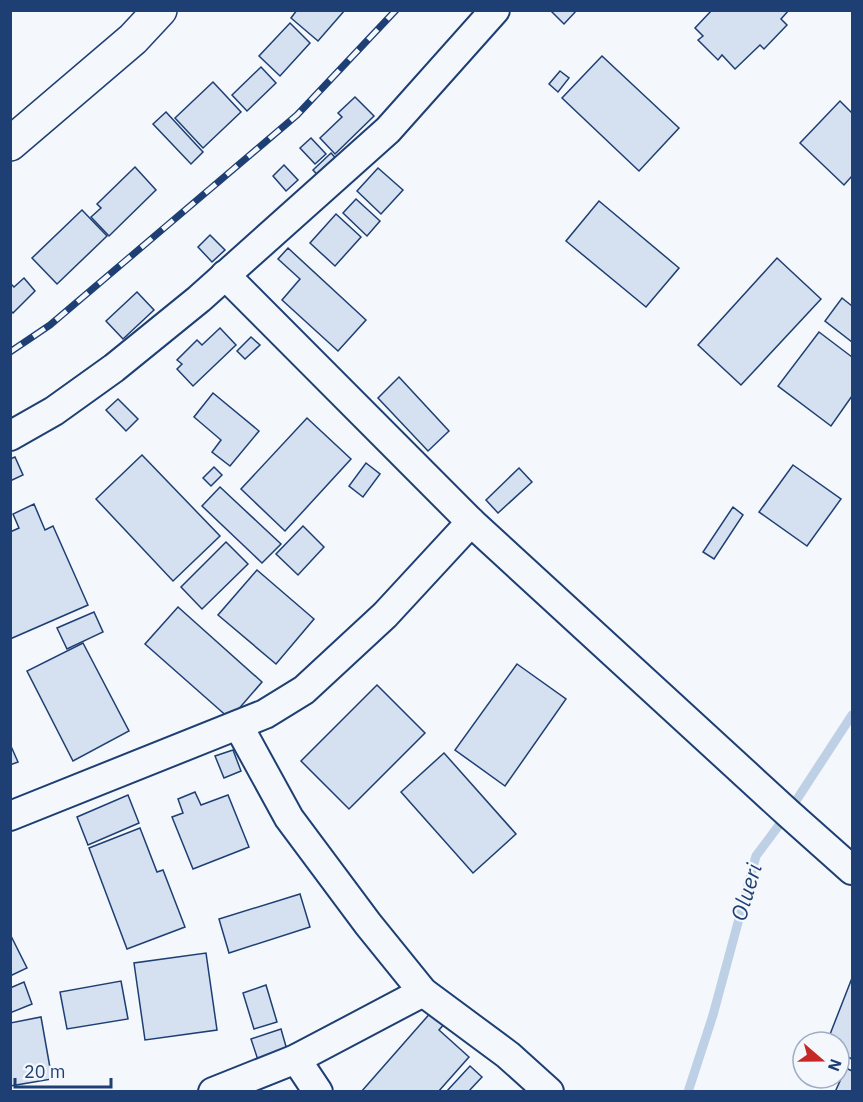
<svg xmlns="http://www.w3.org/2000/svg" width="863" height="1102" viewBox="0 0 863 1102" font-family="'IBM Plex Sans',sans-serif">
	<rect width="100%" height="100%" fill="#f4f7fb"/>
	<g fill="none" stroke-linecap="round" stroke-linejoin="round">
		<polyline stroke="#bed0e5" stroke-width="9" points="688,1092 713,1015 756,856 788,813 852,715"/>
	</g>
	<g fill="#d5e0f0" stroke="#1d3f73" stroke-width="1.5">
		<polygon points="297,10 345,10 318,41 291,18"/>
		<polygon points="550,10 577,10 564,24"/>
		<polygon points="712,10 789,10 781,19 787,25 764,49 760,45 735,69 722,55 718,60 698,40 703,36 695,28"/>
		<polygon points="290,23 310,43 280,76 259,56"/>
		<polygon points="602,56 679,128 639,171 562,98"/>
		<polygon points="261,67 276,83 247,111 232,95"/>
		<polygon points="560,71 569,78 558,92 549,84"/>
		<polygon points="213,82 241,112 203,148 175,118"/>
		<polygon points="355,97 374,116 335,154 320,138 342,117 338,113"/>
		<polygon points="840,101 852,113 852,176 844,185 800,143"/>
		<polygon points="166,112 203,152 191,164 153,124"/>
		<polygon points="311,138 326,154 315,164 300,148"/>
		<polygon points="331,153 340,163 322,180 313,170"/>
		<polygon points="284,165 298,180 286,191 273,176"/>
		<polygon points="135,167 156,190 109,236 91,217 101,208 97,204"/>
		<polygon points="378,168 403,190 381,214 357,191"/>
		<polygon points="356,199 380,221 367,236 343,213"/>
		<polygon points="599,201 679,268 646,307 566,241"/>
		<polygon points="82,210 107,236 57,284 32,258"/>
		<polygon points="336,214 361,237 335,266 310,243"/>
		<polygon points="210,235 225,250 212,262 198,247"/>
		<polygon points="288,248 366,320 338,351 282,300 300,279 278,259"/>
		<polygon points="777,258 821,299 741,385 698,345"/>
		<polygon points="24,278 35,291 13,313 10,310 10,283 14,287"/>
		<polygon points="137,292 154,310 123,339 106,321"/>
		<polygon points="842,298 852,306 852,342 825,321"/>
		<polygon points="220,328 236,345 193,386 177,369 182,364 177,360 197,340 202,345"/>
		<polygon points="819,332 852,357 852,396 831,426 778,386"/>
		<polygon points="251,337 260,345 245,359 237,351"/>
		<polygon points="399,377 449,431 428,451 378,398"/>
		<polygon points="213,393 259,431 230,466 212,452 221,440 194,417"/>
		<polygon points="118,399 138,419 126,431 106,410"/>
		<polygon points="307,418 351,459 285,531 241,489"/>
		<polygon points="142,455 220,536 173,581 96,499"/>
		<polygon points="15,457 23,475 10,481 10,459"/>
		<polygon points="366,463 380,474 363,497 349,486"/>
		<polygon points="793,465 841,499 807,546 759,512"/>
		<polygon points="214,467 222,475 211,486 203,478"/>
		<polygon points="519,468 532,482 498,513 486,500"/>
		<polygon points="220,487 281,544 262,563 202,506"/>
		<polygon points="34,504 45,530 53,526 88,605 10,639 10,532 19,528 13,514"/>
		<polygon points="733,507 743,515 714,559 703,552"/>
		<polygon points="303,526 324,547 298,575 276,554"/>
		<polygon points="226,542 248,564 202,609 181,587"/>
		<polygon points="257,570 314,619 276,664 218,615"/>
		<polygon points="178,607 262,682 230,719 145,644"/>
		<polygon points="94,612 103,632 67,649 57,628"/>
		<polygon points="83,643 129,731 73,761 27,671"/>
		<polygon points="517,664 566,699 505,786 455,750"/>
		<polygon points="377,685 425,733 349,809 301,761"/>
		<polygon points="10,744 18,762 10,765"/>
		<polygon points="233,750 241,771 224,778 215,756"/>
		<polygon points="444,753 516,834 473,873 401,792"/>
		<polygon points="195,792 201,805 228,795 249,847 193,869 172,817 183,813 178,799"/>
		<polygon points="128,795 139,823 88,845 77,817"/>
		<polygon points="140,828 157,872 163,870 185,927 127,949 89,848"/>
		<polygon points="300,894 310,927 229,953 219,919"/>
		<polygon points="10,934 27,968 10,976"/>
		<polygon points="206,953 217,1030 145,1040 134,963"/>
		<polygon points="852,978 852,1059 839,1053 839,1042 827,1042"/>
		<polygon points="121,981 128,1019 67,1029 60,992"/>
		<polygon points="24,982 32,1004 10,1013 10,988"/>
		<polygon points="266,985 277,1022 254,1029 243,993"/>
		<polygon points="433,1010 446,1022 439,1030 469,1057 438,1092 361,1092"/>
		<polygon points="41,1017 52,1079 10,1086 10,1023"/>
		<polygon points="281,1029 287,1050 258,1060 251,1039"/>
		<polygon points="470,1066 482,1077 468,1092 446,1092"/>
		<polygon points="846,1068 852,1071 852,1092 835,1092"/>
	</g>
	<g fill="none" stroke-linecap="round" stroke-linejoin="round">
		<g stroke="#1d3f73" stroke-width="32">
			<g id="street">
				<polyline points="225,275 471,522 788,813 852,870"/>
				<polyline points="10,436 54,411 114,368 199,299 388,130 495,10"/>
				<polyline points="238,725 289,818 368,924 423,992 508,1055 549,1092"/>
				<polyline points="10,816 265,714 304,690 385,615 471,522"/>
				<polyline points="296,1059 318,1092"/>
				<polyline points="213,1092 296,1059 423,992"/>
			</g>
		</g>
		<g stroke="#1d3f73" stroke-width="36">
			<polyline id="highway" points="10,144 133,39 160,10"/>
		</g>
		<use href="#street" stroke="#f4f7fb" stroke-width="28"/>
		<use href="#highway" stroke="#f4f7fb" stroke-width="33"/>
		<g stroke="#1d3f73" stroke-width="7">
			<polyline id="rail" points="10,352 50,325 297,115 396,10"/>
		</g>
		<use href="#rail" stroke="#f4f7fb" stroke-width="4.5" stroke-dasharray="14" stroke-linecap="butt"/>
	</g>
	<g text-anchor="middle" stroke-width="4.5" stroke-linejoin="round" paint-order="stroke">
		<g font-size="22" font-style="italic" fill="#1d3f73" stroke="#f4f7fb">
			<text transform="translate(746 892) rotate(-73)" y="8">Olueri</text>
		</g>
	</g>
	<rect width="863" height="1102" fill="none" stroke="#1d3f73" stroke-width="24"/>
	<g transform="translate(821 1060) rotate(110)"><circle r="28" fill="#f4f7fb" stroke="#9eadc5" stroke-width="1.5"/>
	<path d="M0-4.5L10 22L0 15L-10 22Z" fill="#c62828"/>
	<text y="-9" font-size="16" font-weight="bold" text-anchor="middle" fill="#1d3f73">N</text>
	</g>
	<path d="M15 1078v9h96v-9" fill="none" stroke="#1d3f73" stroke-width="3"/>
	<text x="24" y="1078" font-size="18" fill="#1d3f73" stroke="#f4f7fb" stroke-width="4.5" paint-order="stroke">20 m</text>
</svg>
